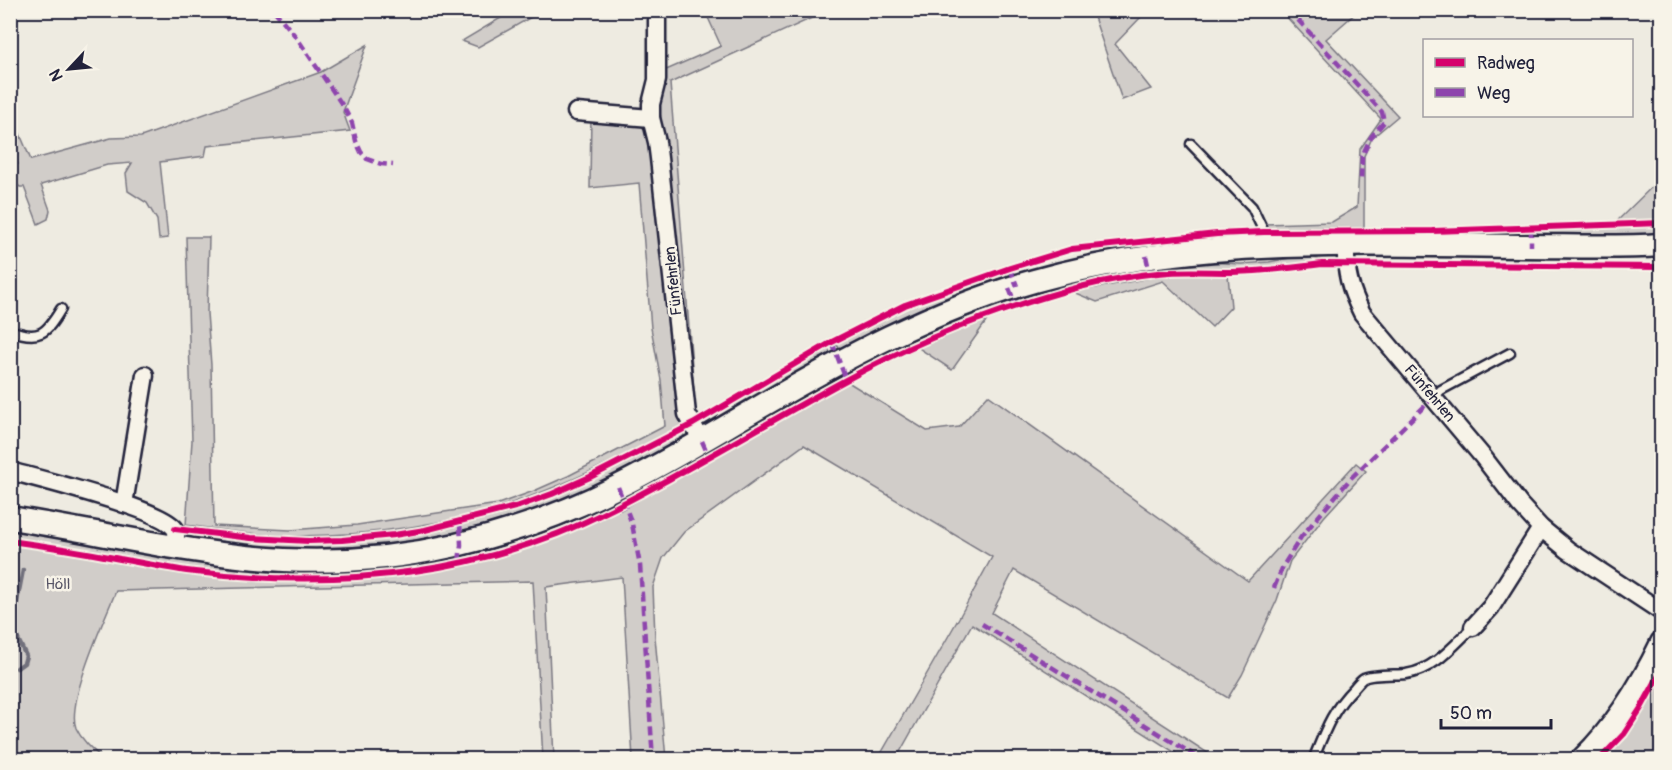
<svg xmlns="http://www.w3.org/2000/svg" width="1672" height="770" viewBox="0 0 1672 770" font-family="Pangolin,sans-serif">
	<rect width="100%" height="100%" fill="#eeebe1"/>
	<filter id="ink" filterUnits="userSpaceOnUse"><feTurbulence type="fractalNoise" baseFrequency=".0167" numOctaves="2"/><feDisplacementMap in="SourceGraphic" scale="12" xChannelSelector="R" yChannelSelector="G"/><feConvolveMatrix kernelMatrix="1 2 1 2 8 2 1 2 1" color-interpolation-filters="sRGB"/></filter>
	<g filter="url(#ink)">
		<g fill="#d1cdc9" stroke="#7a7882" stroke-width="1.5">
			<polygon points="514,10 542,11 478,47 462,41"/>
			<path d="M 705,11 L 827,11 L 670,83 L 696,418 L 683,421 L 683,425 C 632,451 580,479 526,498 C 454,524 375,535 299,536 C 262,536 222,530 186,525 L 192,441 L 186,237 L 209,237 L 207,313 L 211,365 L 214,526 L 290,530 L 357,525 L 498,504 L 534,491 L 568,476 L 665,426 L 661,380 L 651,328 L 639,183 L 590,188 L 591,113 L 651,118 L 657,74 L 721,46 Z"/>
			<polygon points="1092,11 1138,11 1142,16 1115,44 1151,89 1122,100"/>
			<polygon points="1281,11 1358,11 1326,39 1398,116 1372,138 1364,156 1364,227 1266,228 1265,224 1332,222 1357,207 1360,149 1381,119"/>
			<polygon points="367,45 343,112 350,131 207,146 205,156 160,162 168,238 159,239 157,220 147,203 128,191 126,173 132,163 107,165 41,185 50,210 48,219 38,224 24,187 20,187 13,181 15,165 18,164 11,146 11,113 31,160 111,138 141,137 321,72"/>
			<polygon points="1661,178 1661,234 1586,238 1539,236 1536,230 1619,227 1616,222"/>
			<polygon points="1306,255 1323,261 1266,268 1154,271 1154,265 1190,261 1241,264 1269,262"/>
			<polygon points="1143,266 1144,271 1074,286 1017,301 1015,296"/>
			<polygon points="1006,272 1007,278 842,349 834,344 895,312"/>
			<polygon points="1167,275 1228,275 1231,307 1212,327 1163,281 1097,302 1073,292"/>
			<polygon points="1008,298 1010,304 957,323 905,346 903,341"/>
			<polygon points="988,319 952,370 917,347"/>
			<polygon points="828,348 831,355 703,430 698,424"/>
			<polygon points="837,372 841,379 628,498 627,492"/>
			<path d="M 848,382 L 927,431 L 959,427 L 988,395 L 1248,581 L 1356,463 L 1366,471 L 1324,517 L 1290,561 L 1277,600 L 1242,675 L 1228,698 L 1014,570 L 992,613 L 1217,759 L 1185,759 L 972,624 L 896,759 L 878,759 L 960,616 L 992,557 L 804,445 L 684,532 L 663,558 L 653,587 L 655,637 L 666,759 L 633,759 L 622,577 L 546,587 L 554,759 L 543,759 L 533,581 L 116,591 C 105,618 66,702 76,728 C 82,741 93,750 103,759 L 11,760 L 11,528 L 321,571 L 610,501 L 619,511 Z"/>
			<polygon points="684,431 683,440 589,490 519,517 434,539 359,550 294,552 196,541 187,533 242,541 305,543 371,541 435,531 508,513 555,496 621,465"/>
			<polygon points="1661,678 1661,759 1604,759 1633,726"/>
		</g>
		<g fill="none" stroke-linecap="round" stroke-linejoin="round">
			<polyline stroke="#716f7b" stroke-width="4.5" points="17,668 24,663 26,656 12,627 23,570"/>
			<g stroke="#22223b" stroke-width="13">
				<g id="service">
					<polyline points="1191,144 1252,207 1264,232 1265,245"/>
					<path d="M 10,330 C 39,341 46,334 61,309"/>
					<polyline points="1434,397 1441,390 1510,353"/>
					<path d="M 1313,760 C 1325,731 1332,710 1354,688 C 1357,685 1361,679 1364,678 C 1371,674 1396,675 1406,674 C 1434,670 1453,646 1473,627"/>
				</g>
			</g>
			<g stroke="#22223b" stroke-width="21">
				<g id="minor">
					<polyline points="657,10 657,80 651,104 651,118 657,142 659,158 687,414 702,441"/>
					<polyline points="576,112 651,118"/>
					<path d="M 1346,245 C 1345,272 1350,289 1362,313 L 1483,457 L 1520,505 L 1541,528 L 1568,550 L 1662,612"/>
					<path d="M 10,471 C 39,479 162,509 175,529 C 178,535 175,541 174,547"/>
					<polyline points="124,504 145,375"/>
					<polyline points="1473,627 1491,607 1541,528"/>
				</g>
			</g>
			<g stroke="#22223b" stroke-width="27">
				<g id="secondary">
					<path d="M 10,518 C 101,532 192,555 284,560 C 399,566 514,539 617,487 C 664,464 708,437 753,411 C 842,359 934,309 1034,281 C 1193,236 1360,245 1523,246 C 1570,246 1615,248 1662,245"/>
					<path d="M 1582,760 C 1617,726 1641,687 1662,643"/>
				</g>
			</g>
			<use href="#service" stroke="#f7f3e8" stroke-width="8"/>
			<use href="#minor" stroke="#f7f3e8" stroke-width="16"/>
			<use href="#secondary" stroke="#f7f3e8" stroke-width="22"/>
			<g stroke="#8e44ad" stroke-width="4.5" stroke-dasharray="9 4.5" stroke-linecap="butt">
				<polyline points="274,10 297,38 343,106 352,123 356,141 361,152 367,159 381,164 393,165"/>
				<polyline points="1289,10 1382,112 1384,122 1371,137 1362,156 1361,180"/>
				<polyline points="1531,227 1531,246"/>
				<polyline points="1146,256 1150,274"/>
				<polyline points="1010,268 1017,286"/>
				<polyline points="1009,288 1016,306"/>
				<polyline points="832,342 846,380"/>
				<polyline points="702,441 709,457"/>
				<polyline points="618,487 632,524 640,565 653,760"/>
				<polyline points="459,562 461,545 460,521"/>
				<polyline points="1274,588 1283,566 1301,537 1351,478 1434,397"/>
				<polyline points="982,624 1202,760"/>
			</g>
			<g stroke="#f7f3e8" stroke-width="10">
				<g id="cycleway">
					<polyline points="175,529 251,538 309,541 342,540 394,535 425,530 519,506 552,494 590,477 693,424 832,342 905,305 1010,268 1072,249 1217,234 1264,232 1433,231 1662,223"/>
					<path d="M 10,541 C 47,546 84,552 120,559 C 145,563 170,569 195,572 C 317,586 442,579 557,534 C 595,519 632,499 669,479 C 727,447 785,413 844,381 C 909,345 977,317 1048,296 C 1087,284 1129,275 1170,272 C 1191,271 1212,272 1233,272 C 1263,271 1292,268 1322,264 L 1662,267"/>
					<polyline points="1599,760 1624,734 1641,708 1662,670"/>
				</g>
			</g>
			<use href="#cycleway" stroke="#d6006c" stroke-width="6"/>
		</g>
	</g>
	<g text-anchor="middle" stroke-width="5" stroke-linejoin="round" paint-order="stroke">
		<g font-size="15" fill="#22223b" stroke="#f7f3e8">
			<text transform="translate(673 281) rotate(-96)" y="5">Fünfehrlen</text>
			<text transform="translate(1430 393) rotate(50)" y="5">Fünfehrlen</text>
		</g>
		<g font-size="15" fill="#575566" stroke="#f7f3e8">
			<text x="58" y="589">Höll</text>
		</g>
	</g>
	<rect width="1672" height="770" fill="none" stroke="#f7f3e8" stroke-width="36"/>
	<rect x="18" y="18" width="1636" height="734" fill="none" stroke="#22223b" stroke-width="2" filter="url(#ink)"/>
	<rect x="1423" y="39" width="210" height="78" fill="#f7f3e8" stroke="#a29fa3" stroke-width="1.5"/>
	<rect x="1435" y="58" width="30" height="9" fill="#d6006c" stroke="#a29fa3" stroke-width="1.5"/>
	<text x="1477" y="69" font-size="18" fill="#22223b">Radweg</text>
	<rect x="1435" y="88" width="30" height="9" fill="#8e44ad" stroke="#a29fa3" stroke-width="1.5"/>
	<text x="1477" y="99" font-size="18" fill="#22223b">Weg</text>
	<g transform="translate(69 69) rotate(244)" stroke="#f7f3e8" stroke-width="4.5" paint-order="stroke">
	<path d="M0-4.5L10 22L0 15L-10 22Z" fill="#22223b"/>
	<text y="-9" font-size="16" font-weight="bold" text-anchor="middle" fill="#22223b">N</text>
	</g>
	<path d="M1441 719v9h110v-9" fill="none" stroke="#22223b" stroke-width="3"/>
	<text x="1450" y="719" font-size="18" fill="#22223b" stroke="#f7f3e8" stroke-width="4.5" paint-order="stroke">50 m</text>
</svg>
